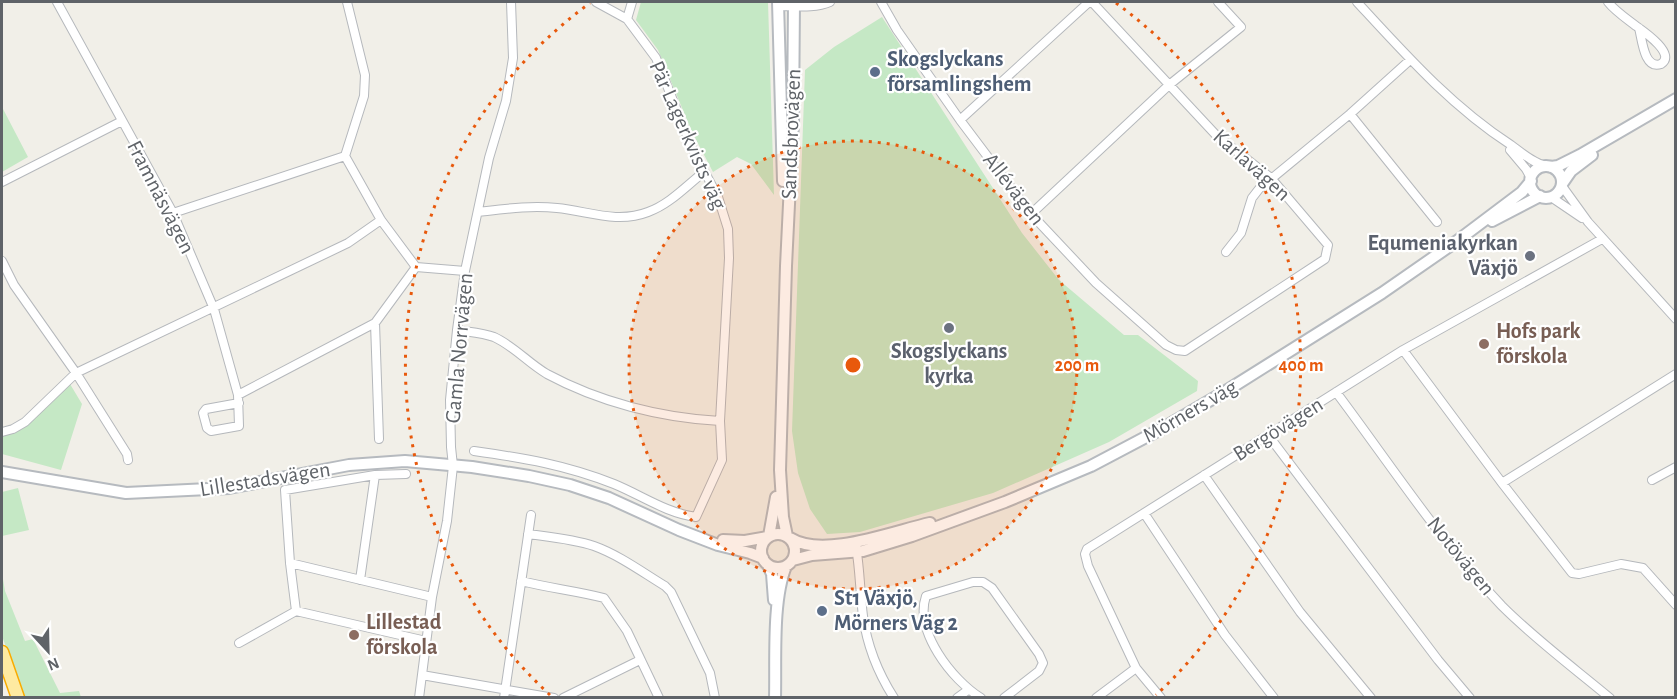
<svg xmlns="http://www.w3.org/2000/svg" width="1677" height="699" font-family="'Alegreya Sans',sans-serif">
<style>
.green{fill:#c5e8c5}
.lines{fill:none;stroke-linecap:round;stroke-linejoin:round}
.minor-casing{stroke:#b5b8bc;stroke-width:10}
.secondary-casing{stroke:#b6babf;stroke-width:14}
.trunk-casing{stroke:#f9ab00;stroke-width:15}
.minor{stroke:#fff;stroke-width:8}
.secondary{stroke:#fff;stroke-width:10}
.trunk{stroke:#feeaa1;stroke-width:12}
.ring{fill:none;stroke:#e8590c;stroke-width:3;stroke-dasharray:3 6}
.service-dot{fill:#5c6f8a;stroke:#fff;stroke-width:2}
.worship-dot{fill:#6b7280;stroke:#fff;stroke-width:2}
.education-dot{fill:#8d6e63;stroke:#fff;stroke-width:2}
.labels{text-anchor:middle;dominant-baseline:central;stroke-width:4.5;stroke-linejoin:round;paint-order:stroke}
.service-label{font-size:22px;font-weight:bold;fill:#4e5e75;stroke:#fff;text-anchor:start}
.street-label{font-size:22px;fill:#5f6368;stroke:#fff}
.worship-label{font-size:22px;font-weight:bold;fill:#5b616d;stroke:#fff;text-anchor:end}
.education-label{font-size:22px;font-weight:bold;fill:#785e54;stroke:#fff;text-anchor:start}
.centre{fill:#e8590c;stroke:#fff;stroke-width:3}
.ring-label{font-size:18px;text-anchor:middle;font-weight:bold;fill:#e8590c;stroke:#fff;stroke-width:4.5;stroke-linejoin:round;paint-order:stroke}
</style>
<rect width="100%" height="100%" fill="#f1efe8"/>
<path class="green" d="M641,2H768L774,195L751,164L737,157L713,172L692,132L658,50L636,20Z
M882,17L1022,233L1059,280L1124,335H1138L1198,381L1197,391L1109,442L993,493L860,532L827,534L810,509L798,473L792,431L805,70L834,47Z
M2,107L28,157L2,172Z
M70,384L82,404L61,470L2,454V436L23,428Z
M18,488L29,530L2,536V492Z
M2,573L5,591L25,641L33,639L60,693L79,691L81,697H24L2,636Z"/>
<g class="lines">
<g class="minor-casing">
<path id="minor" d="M57,2L173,213L214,309L238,395L239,426L211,431L207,428L203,413L206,409L239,403
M347,2L365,75L364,96L345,156L381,220L416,267L465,271
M881,2L897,30L960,120L1031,214L1096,283L1166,345L1176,350L1185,351L1325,259L1328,245L1271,178L1216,135L1092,2
M1357,2C1405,54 1451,106 1511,145C1522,153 1533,163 1546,166
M1608,2C1615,11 1627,19 1636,26C1643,31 1677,54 1661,64C1644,70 1642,39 1639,28
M778,6C795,6 814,9 830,2
M627,19L632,2
M1350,114L1437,222
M960,120L1089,2
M1510,150L1526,169L1531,178
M2,182L122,121
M1562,186L1588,222L1676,319
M1551,197L1582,218
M478,212C504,209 531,205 557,208C588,211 617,224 648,212C670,204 686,186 704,172
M173,213L345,156
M1031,214L1169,85L1241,27L1218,2
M1226,252L1241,233L1252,198L1259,189L1350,114L1410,60
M2,261L14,285L76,373L127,454L128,460
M375,323L379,439
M457,330C469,332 483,333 494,337C514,346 528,363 547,374C599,402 661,418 720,421
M1403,350L1502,483L1572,573L1579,574L1621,564L1643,568L1676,605
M1336,392C1390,464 1440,541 1502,606C1535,639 1574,668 1610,698
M238,395L375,323L416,267
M2,432L13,429L25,422L76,373L348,243L381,220
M1268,435L1438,660L1470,698
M474,451C524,458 566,465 614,484C641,495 666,513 696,517L722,460L720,421L729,258L728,229L718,197L692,148L656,58L627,19L596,2
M1204,475L1300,612L1371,698
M1652,480L1676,467
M1502,483L1676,374
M1144,513L1225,635L1274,698
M528,534C550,537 573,539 594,546C619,555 642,572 665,586L671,592L710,673L715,698
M856,547C860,569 860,593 863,616C867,645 878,673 894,698
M290,563L432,597
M360,580L375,475
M521,581C549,588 577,591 604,598L627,631L659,698
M296,611L290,563L285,490L375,475L406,474
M296,611L426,641
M239,643L296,611
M422,675L554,698
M419,698L432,597L447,521L453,466L451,447L450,400L457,330L465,271L489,158L506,101L513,58L511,2
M504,698L531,515
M563,698L640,660
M957,698L968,690
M981,698C952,680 914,631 926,596L973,582H983L992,588L1039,654L1043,663L1039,671L1004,698
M1096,698L1136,668
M1161,698L1136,668L1088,566L1085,554L1087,549L1403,350L1602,239"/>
</g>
<g class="secondary-casing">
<path id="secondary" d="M778,2L783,181
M1530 182a16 16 0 1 1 32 0a16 16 0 1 1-32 0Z
M1551,167L1558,166L1580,155L1676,99
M1562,184L1571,171L1592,155
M1492,221L1540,196
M2,472L126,493L229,488L349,465L405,461L472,467L529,476L570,485L609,498L679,530L718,545L750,553L763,558
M761 551a17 17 0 1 1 34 0a17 17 0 1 1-34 0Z
M769,536L776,497
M787,536L783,517L780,470L786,266L793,122L794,2
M790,538C823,559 894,531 930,523
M723,540L745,541L767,537
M793,560L812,555L863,551L912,536L1005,502L1091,466L1163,428L1226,391L1382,293L1457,241L1522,192L1531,181
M768,565L772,574L774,600
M775,698C776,660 772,600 786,566"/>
</g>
<g class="trunk-casing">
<path id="trunk" d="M2,652L18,698"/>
</g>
<use href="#minor" class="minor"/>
<use href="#secondary" class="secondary"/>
<use href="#trunk" class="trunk"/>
</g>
<circle cx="853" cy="365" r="224" fill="#e8590c" fill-opacity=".12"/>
<g class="ring">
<circle cx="853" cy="365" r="224"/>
<path d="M550 695A448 448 0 0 1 590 3M1116 3A448 448 0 0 1 1156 695"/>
</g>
<g class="service-dot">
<circle cx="875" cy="72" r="6"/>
<circle cx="822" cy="611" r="6"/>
</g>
<g class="worship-dot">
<circle cx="1530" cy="256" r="6"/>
<circle cx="949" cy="328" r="6"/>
</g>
<g class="education-dot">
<circle cx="1484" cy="344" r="6"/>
<circle cx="354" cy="635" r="6"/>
</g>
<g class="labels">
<g class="service-label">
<text x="887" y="59">Skogslyckans<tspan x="887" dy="25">församlingshem</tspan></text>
<text x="834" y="598">St1 Växjö,<tspan x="834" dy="25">Mörners Väg 2</tspan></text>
</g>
<g class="street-label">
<text transform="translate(791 134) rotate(-88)">Sandsbrovägen</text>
<text transform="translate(688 135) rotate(66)">Pär Lagerkvists väg</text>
<text transform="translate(1252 165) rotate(42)">Karlavägen</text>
<text transform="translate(1014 189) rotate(52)">Allévägen</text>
<text transform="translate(161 197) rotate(63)">Framnäsvägen</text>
<text transform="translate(459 348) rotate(-85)">Gamla Norrvägen</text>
<text transform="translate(1190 411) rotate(-30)">Mörners väg</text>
<text transform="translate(1278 429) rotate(-32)">Bergövägen</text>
<text transform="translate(265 479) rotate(-9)">Lillestadsvägen</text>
<text transform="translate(1461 556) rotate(51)">Notövägen</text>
</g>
<g class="worship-label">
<text x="1518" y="243">Equmeniakyrkan<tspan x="1518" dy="25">Växjö</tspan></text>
<text x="949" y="351" text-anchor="middle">Skogslyckans<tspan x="949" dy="25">kyrka</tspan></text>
</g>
<g class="education-label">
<text x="1496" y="331">Hofs park<tspan x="1496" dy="25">förskola</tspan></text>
<text x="366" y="622">Lillestad<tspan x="366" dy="25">förskola</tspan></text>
</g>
</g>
<circle cx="853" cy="365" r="9" class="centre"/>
<g class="ring-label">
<text x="1077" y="371">200 m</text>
<text x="1301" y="371">400 m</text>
</g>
<rect width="1677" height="699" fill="none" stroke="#5f6368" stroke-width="6"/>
<g transform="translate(48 651) rotate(158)" stroke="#ffffff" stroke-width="4.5" paint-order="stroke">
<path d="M0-4.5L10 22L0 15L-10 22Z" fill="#5f6368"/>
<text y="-9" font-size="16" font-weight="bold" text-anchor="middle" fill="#5f6368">N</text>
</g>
</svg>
